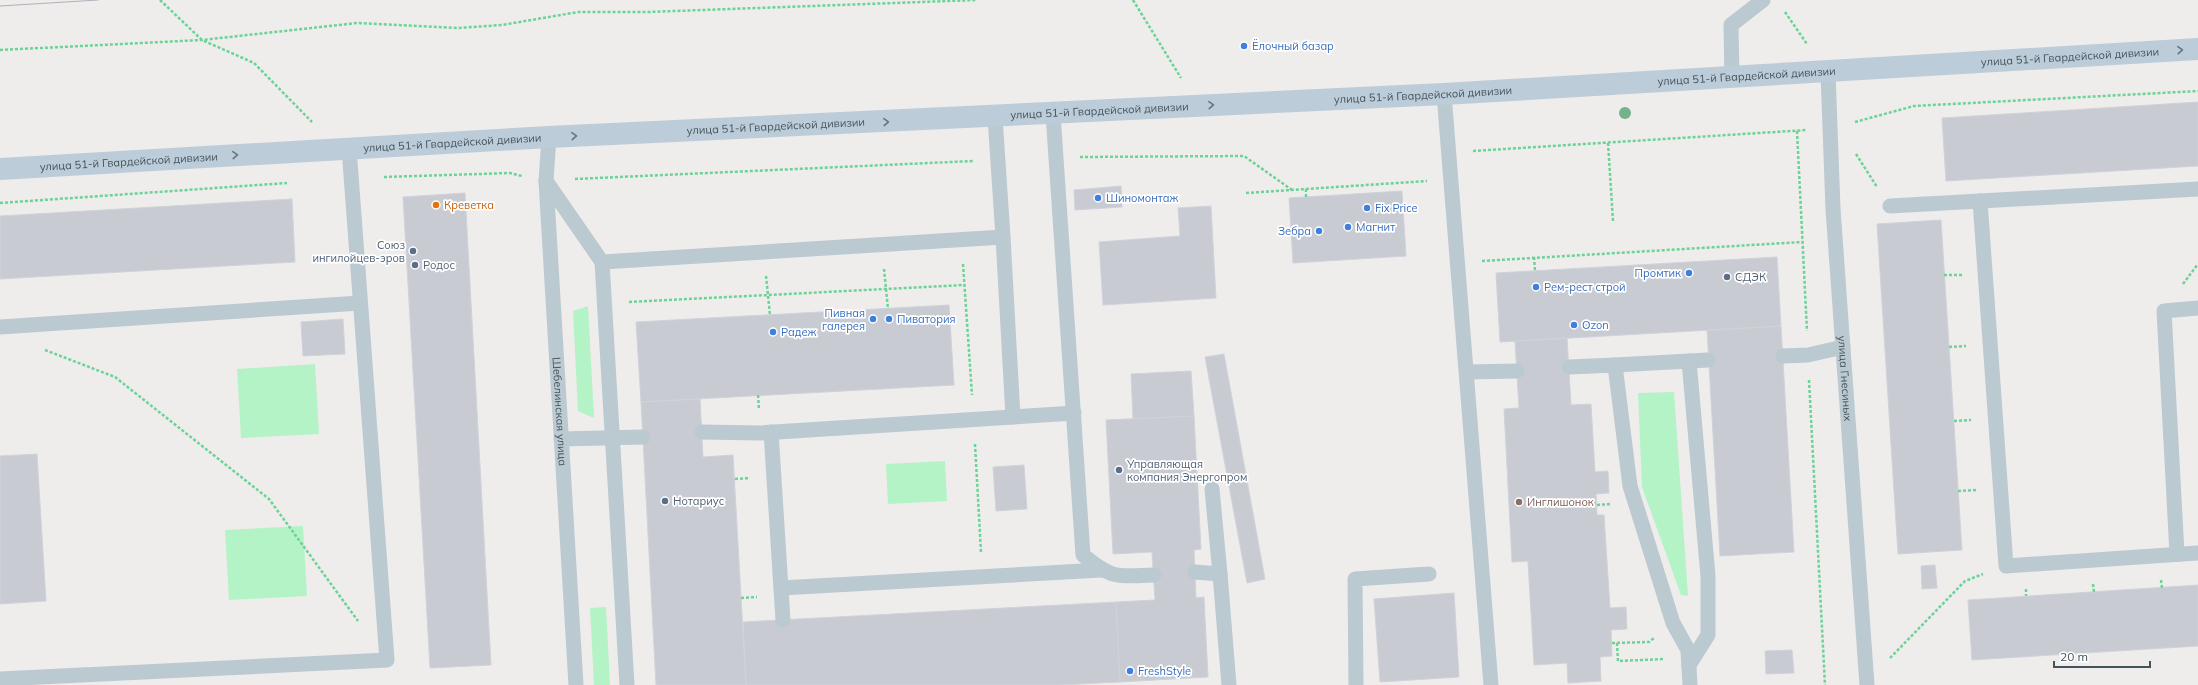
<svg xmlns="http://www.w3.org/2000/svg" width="2198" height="685" font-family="Mulish,sans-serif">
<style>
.green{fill:#b4f3c6}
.building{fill:#c8ccd2;stroke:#cfd3d9}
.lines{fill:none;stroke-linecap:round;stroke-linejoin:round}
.path{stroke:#69d495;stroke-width:2.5;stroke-dasharray:3 2;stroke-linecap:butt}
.lane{stroke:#bbc9d1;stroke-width:15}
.secondary{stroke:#bcccd8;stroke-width:22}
.tram{stroke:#adb2b8;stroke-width:1}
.tree{fill:#73b28b}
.oneway{stroke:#677780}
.shop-dot{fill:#3f7fe0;stroke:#fff;stroke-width:1.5}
.food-dot{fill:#e8710a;stroke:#fff;stroke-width:1.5}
.service-dot{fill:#5c6f8a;stroke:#fff;stroke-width:1.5}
.education-dot{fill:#8d6e63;stroke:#fff;stroke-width:1.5}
.labels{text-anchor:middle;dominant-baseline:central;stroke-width:3.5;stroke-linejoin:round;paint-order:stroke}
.shop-label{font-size:11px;fill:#366cbe;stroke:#fff;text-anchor:start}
.street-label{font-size:11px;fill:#43525b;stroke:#fff}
.food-label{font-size:11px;fill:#c56008;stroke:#fff;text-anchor:start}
.service-label{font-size:11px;fill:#4e5e75;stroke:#fff;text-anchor:start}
.education-label{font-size:11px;fill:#785e54;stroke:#fff;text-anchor:start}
</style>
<rect width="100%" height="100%" fill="#efecec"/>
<path class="green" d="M588,306L594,418L578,411L573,311Z
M315,364L319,434L241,438L237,369Z
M1674,392L1688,596L1681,595L1642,487L1638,393Z
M945,461L947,501L888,504L886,464Z
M303,526L307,596L229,600L225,530Z
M606,607L610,685H594L590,608Z"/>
<path class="building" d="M2198,102V166L1946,181L1942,118Z
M1121,186L1122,207L1075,210L1074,190Z
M1402,191L1406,256L1293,263L1289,198Z
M465,193L491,665L430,668L403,197Z
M292,199L295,262L0,279V216Z
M1211,206L1216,298L1103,305L1099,242L1180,236L1178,208Z
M1941,220L1962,550L1898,554L1877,224Z
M1777,257L1781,326L1500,342L1496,273Z
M949,305L954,385L641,402L636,322Z
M343,319L345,354L303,356L301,322Z
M1781,326L1794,552L1720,556L1707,330Z
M1567,338L1571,405L1591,404L1595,472L1608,471L1609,493L1596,494L1597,515H1604L1610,608L1626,607L1627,629L1611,630L1612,656L1600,657L1601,681L1568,683L1567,663L1534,665L1528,561L1512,562L1504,409L1519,408L1515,341Z
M1224,354L1265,579L1247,583L1205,357Z
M1191,371L1194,416L1133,419L1131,374Z
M700,399L703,457L733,455L746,685H656L641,402Z
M1194,416L1201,549L1194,550L1196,598L1204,597L1208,677L1120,682L1116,602L1155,600L1152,552L1113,554L1106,420Z
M37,454L46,601L0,604V456Z
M1024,465L1027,509L996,511L993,467Z
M1935,565L1937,588L1922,589L1921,566Z
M2198,585V646L1972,660L1968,600Z
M1454,593L1459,677L1380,682L1374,599Z
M1116,602L1120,682L1060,685H746L743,622Z
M1792,650L1794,673L1766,674L1765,651Z"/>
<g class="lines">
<path class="path" d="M160,0L202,40L254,63L312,122
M1133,0L1181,78
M1785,12L1807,44
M0,50L202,40L357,23L458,28L502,25L578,12H648L976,0
M1855,122L1914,106L2198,91
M1797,131L1807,331
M1608,143L1613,221
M1473,151L1807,130
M1856,154L1877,187
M1080,157L1244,156L1292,190
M384,177L510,173L522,176
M575,179L973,161
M1306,189V197
M1246,193L1427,181
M0,203L287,183
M1534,257L1535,271
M1482,261L1802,242
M963,264L972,395
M884,269L888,309
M1944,275H1962
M766,276L770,315
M2183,284L2198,264
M629,302L964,285
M1949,347L1966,346
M45,350L115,377L269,499L358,621
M1809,380L1825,685
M758,395L759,409
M1954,421L1971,420
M975,444L981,552
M735,479L750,478
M1958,491L1976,490
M1597,505L1610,504
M2161,580L2162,588
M2093,584L2094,592
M2026,589V596
M741,598L757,597
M1612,643L1649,642L1654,638
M1617,643L1618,661L1665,659
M1890,658L1965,581L1983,574"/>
<g class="lane">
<path id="s1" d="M1828,72L1833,209L1867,685"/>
<path d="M1732,78L1731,25L1763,0"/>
<path d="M1444,94L1491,685"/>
<path d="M1053,114L1083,555C1113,580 1117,576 1154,575"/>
<path id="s2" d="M549,137L546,181L576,685"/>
<path d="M546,181L602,262L1003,237L995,117"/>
<path d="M2198,189L1980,201L2006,566L2198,553"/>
<path d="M1890,206L1980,201"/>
<path d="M602,262L627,685"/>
<path d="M0,327L360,303"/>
<path d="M1783,356L1808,355L1843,347"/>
<path d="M1689,361L1708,576V635L1689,665"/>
<path d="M1615,365L1708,360"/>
<path d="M1569,367L1615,365L1630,486L1673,623L1688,650L1690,685"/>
<path d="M1467,372L1517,371"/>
<path d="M1013,417L1074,413"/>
<path d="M702,432L760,433L1013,417L1003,237"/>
<path d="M771,432L783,620"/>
<path d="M561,439L643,437"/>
<path d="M1212,489L1220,574"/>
<path d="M2177,554L2164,311L2198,308"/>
<path d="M1195,572L1220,574L1229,685"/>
<path d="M781,588L1101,570"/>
<path d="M0,679L387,660L349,148"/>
<path d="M1356,685L1355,579L1429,574"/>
</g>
<path class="secondary" id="s3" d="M0,169L549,137L1444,94L2198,49"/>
<path class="tram" d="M0,6L98,0"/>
</g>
<circle class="tree" cx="1625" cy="113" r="6"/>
<defs><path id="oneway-chevron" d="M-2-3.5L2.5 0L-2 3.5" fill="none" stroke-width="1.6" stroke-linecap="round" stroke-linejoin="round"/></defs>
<g class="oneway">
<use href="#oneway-chevron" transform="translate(2180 50) rotate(-4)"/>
<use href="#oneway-chevron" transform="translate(1211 105) rotate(-3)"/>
<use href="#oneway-chevron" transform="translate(886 122) rotate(-3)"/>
<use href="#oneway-chevron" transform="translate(574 136) rotate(-3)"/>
<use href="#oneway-chevron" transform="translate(235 155) rotate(-3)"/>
</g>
<g class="shop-dot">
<circle cx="1244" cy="46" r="4"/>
<circle cx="1098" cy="198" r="4"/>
<circle cx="1367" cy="208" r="4"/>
<circle cx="1348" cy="227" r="4"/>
<circle cx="1319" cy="231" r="4"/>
<circle cx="1689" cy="273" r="4"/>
<circle cx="1536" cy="287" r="4"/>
<circle cx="873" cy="319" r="4"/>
<circle cx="889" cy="319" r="4"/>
<circle cx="1574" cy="325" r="4"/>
<circle cx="773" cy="332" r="4"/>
<circle cx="1130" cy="671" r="4"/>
</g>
<circle class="food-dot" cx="436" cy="205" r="4"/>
<g class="service-dot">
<circle cx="413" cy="251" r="4"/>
<circle cx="415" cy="265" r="4"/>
<circle cx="1727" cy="277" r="4"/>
<circle cx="1119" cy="470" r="4"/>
<circle cx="665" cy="501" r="4"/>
</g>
<circle class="education-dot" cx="1519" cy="502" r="4"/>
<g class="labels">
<g class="shop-label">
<text x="1252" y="46">Ёлочный базар</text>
<text x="1106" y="198">Шиномонтаж</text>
<text x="1375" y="208">Fix Price</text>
<text x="1356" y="227">Магнит</text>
<text x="1311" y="231" text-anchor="end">Зебра</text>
<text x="1681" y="273" text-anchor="end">Промтик</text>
<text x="1544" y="287">Рем-рест строй</text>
<text x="865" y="313" text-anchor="end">Пивная<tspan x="865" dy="13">галерея</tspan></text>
<text x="897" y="319">Пиватория</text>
<text x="1582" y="325">Ozon</text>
<text x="781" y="332">Радеж</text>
<text x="1138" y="671">FreshStyle</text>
</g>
<g class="street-label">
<text stroke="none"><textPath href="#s3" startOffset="2073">улица 51-й Гвардейской дивизии</textPath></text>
<text stroke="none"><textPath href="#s3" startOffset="1749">улица 51-й Гвардейской дивизии</textPath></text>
<text stroke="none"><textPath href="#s3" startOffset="1425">улица 51-й Гвардейской дивизии</textPath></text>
<text stroke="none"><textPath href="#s3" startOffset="1101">улица 51-й Гвардейской дивизии</textPath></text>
<text stroke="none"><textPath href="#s3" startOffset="777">улица 51-й Гвардейской дивизии</textPath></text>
<text stroke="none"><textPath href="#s3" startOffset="453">улица 51-й Гвардейской дивизии</textPath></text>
<text stroke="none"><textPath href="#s3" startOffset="129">улица 51-й Гвардейской дивизии</textPath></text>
<text stroke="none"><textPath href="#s1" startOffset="307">улица Гнесиных</textPath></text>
<text stroke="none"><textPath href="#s2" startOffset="275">Шебелинская улица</textPath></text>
</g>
<g class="food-label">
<text x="444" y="205">Креветка</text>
</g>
<g class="service-label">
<text x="405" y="245" text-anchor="end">Союз<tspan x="405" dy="13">ингилойцев-эров</tspan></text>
<text x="423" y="265">Родос</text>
<text x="1735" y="277">СДЭК</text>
<text x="1127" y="464">Управляющая<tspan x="1127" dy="13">компания Энергопром</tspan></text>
<text x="673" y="501">Нотариус</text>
</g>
<g class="education-label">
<text x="1527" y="502">Инглишонок</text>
</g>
</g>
<path d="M2054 661v6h96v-6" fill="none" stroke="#43525b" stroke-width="2"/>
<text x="2060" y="661" font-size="12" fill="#43525b" stroke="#ffffff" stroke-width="3" paint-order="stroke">20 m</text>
</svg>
